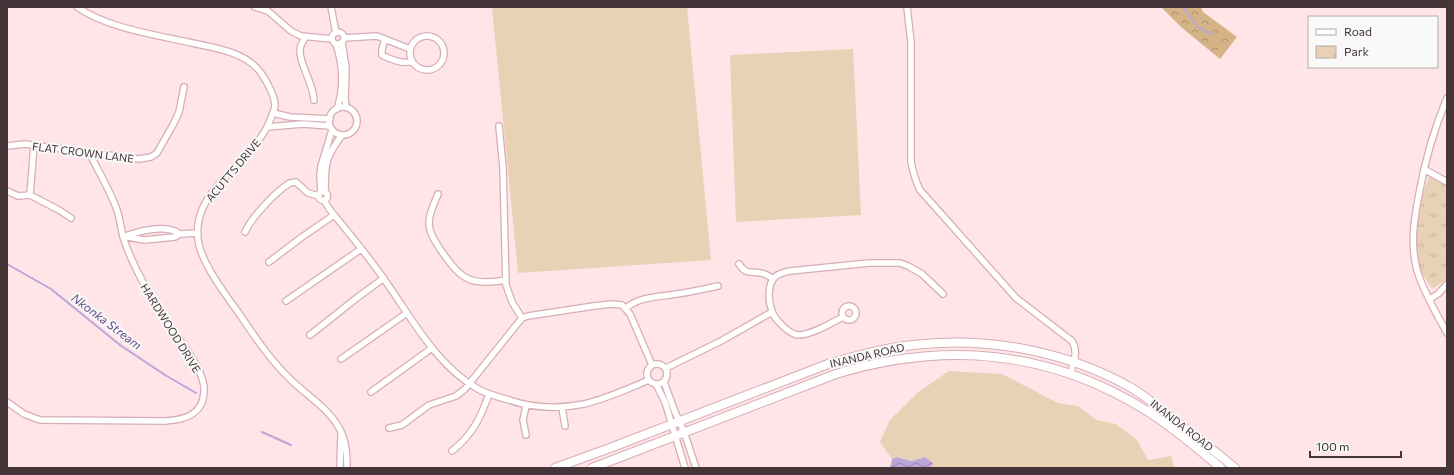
<svg xmlns="http://www.w3.org/2000/svg" width="1454" height="475" font-family="Commissioner,sans-serif">
<style>
.green{fill:#e8d1b4}
.forest{fill:url(#forest-crowns)}
.park{fill:url(#park-tufts)}
.water{fill:url(#water-waves)}
.lines{fill:none;stroke-linecap:round;stroke-linejoin:round}
.stream{stroke:#baa7d8;stroke-width:2}
.minor-casing{stroke:#d7adb3;stroke-width:8}
.secondary-casing{stroke:#d7adb3;stroke-width:10}
.minor{stroke:#fff;stroke-width:5.5}
.secondary{stroke:#fff;stroke-width:8}
.labels{text-anchor:middle;dominant-baseline:central;stroke-width:4;stroke-linejoin:round;paint-order:stroke}
.street-label{font-size:11px;fill:#463538;stroke:#f9f9f9}
.water-label{font-size:12px;font-style:italic;fill:#634887;stroke:#f9f9f9}
</style>
<defs>
<pattern id="forest-crowns" width="20" height="18" patternUnits="userSpaceOnUse"><rect width="20" height="18" fill="#d6b386"/><path d="M2 6a3 3 0 1 1 6 0M12 15a3 3 0 1 1 6 0" fill="none" stroke="#af926f"/></pattern>
<pattern id="park-tufts" width="24" height="20" patternUnits="userSpaceOnUse"><rect width="24" height="20" fill="#e8d1b4"/><path d="M3 7l-1-3M5 7V3M7 7l1-3M15 17l-1-3M17 17v-4M19 17l1-3" fill="none" stroke="#c8b49c"/></pattern>
<pattern id="water-waves" width="16" height="10" patternUnits="userSpaceOnUse"><rect width="16" height="10" fill="#baa7d8"/><path d="M0 5q4-4 8 0t8 0" fill="none" stroke="#9989b0"/></pattern>
</defs>
<rect width="100%" height="100%" fill="#ffe4e8"/>
<path class="green" d="M492,7H687L711,260L518,273Z
M853,49L861,215L736,222L730,55Z
M949,371L1002,374L1058,403L1078,406L1096,420L1116,424L1137,440L1148,460L1171,456L1175,468H931L933,463L925,457L911,461L897,457L892,459L880,442L890,420L917,393Z"/>
<path class="forest" d="M1161,7H1201L1203,12L1237,37L1220,59L1181,27Z"/>
<path class="park" d="M1431,172L1447,187V279L1432,289L1416,264V210Z"/>
<path class="water" d="M897,457L911,461L925,457L933,463L931,468H890L892,459Z"/>
<g class="lines">
<path class="stream" d="M1185,7V10L1199,28L1211,34
M7,264L51,289L120,345L165,375L196,393
M262,432L291,445"/>
<g class="minor-casing">
<path id="minor" d="M77,7C107,28 156,35 192,43C216,48 246,52 261,73C267,82 274,94 275,104C275,111 271,117 269,123C250,166 187,191 199,245C204,266 225,294 238,312C253,334 268,357 287,376C303,393 326,406 338,426C346,439 347,453 347,468
M255,7L268,11L291,31L301,36L332,39
M331,7L336,33
M907,7L911,42V162C913,172 915,180 920,190L1016,298L1072,341C1079,352 1073,364 1070,375
M332 38a6 6 0 1 1 12 0a6 6 0 1 1-12 0Z
M410 53a17 17 0 1 1 34 0a17 17 0 1 1-34 0Z
M305,38C303,41 300,45 300,50C299,64 313,82 314,100
M344,38L377,36L410,49
M385,39L382,49V55C390,59 404,65 412,61
M342,42L346,68L345,98L346,107
M336,44C343,65 344,88 337,109
M1447,98C1434,129 1425,160 1419,194C1414,220 1410,244 1417,270C1422,289 1437,315 1447,333
M329 121a14 14 0 1 1 28 0a14 14 0 1 1-28 0Z
M273,113L290,117L330,119
M499,126L503,168L506,285L512,302L522,318
M267,127L303,124L330,126
M7,146L25,144L139,159L151,157L157,153L174,123L179,112L184,87
M1424,169L1447,182
M7,191L18,196L30,195L59,210L71,218
M318.5 196a4.5 4.5 0 1 1 9 0a4.5 4.5 0 1 1-9 0Z
M321,192L320,175L321,166L332,130
M325,192C325,164 325,158 342,135
M438,194C434,204 429,213 429,223C429,233 435,241 440,249C460,278 469,287 506,280
M30,195L34,145
M324,200L330,210C349,233 369,257 386,282C413,320 436,365 478,389C487,394 498,397 509,400C533,408 559,409 584,404C606,399 627,389 649,380
M245,232C252,217 276,191 290,183L296,182L308,193L319,196
M123,236L144,240L175,237L180,234L198,233
M125,236C140,231 167,224 180,234
M269,262L302,237L334,215
M739,264C746,275 750,271 760,273C765,273 769,276 773,279
M1430,299L1438,294L1447,284
M286,301L361,249
M842 313a7 7 0 1 1 14 0a7 7 0 1 1-14 0Z
M626,308C641,296 659,297 677,294C691,292 704,289 718,286
M843,317C831,323 812,335 798,335C789,334 774,319 772,311C768,301 767,283 776,276C780,273 785,272 790,271L869,263H900L908,266L922,274L943,294
M310,335L358,297L384,278
M341,359L407,313
M647 374a10 10 0 1 1 20 0a10 10 0 1 1-20 0Z
M666,368L721,341L772,312
M664,382L675,412L684,432L696,468
M656,384L665,402L685,468
M371,392L432,348
M7,402L24,414L40,420L165,421C184,420 203,415 204,392C206,370 178,339 166,321C149,294 133,267 123,237C121,228 120,219 117,210C110,190 98,171 89,152
M526,406L523,420L526,435
M562,407L565,426
M389,428L402,425L429,405L456,396L465,389L522,318L528,316L594,306L612,304L622,305L630,314L652,365
M452,451C473,434 480,419 489,394
M340,468L341,434"/>
</g>
<g class="secondary-casing">
<path id="secondary" d="M555,468L610,448L828,364C856,356 884,348 913,345C986,336 1066,351 1130,387C1147,397 1161,409 1176,421C1196,436 1216,452 1235,468
M592,468L836,374C944,341 1050,350 1147,411C1173,427 1197,448 1221,468"/>
</g>
<use href="#minor" class="minor"/>
<use href="#secondary" class="secondary"/>
</g>
<g class="labels">
<g class="street-label">
<text transform="translate(83 152) rotate(7)">FLAT CROWN LANE</text>
<text transform="translate(233 170) rotate(-50)">ACUTTS DRIVE</text>
<text transform="translate(171 328) rotate(58)">HARDWOOD DRIVE</text>
<text transform="translate(867 355) rotate(-13)">INANDA ROAD</text>
<text transform="translate(1182 425) rotate(38)">INANDA ROAD</text>
</g>
<g class="water-label">
<text transform="translate(107 321) rotate(37)">Nkonka Stream</text>
</g>
</g>
<rect width="1454" height="475" fill="none" stroke="#463538" stroke-width="16"/>
<rect x="1308" y="16" width="130" height="52" fill="#f9f9f9" stroke="#b1abac"/>
<rect x="1316" y="29" width="20" height="6" fill="#ffffff" stroke="#b1abac"/>
<text x="1344" y="36" font-size="12" fill="#463538">Road</text>
<rect x="1316" y="46" width="20" height="12" fill="url(#park-tufts)" stroke="#b1abac"/>
<text x="1344" y="56" font-size="12" fill="#463538">Park</text>
<path d="M1310 451v6h91v-6" fill="none" stroke="#463538" stroke-width="2"/>
<text x="1316" y="451" font-size="12" fill="#463538" stroke="#f9f9f9" stroke-width="3" paint-order="stroke">100 m</text>
</svg>
